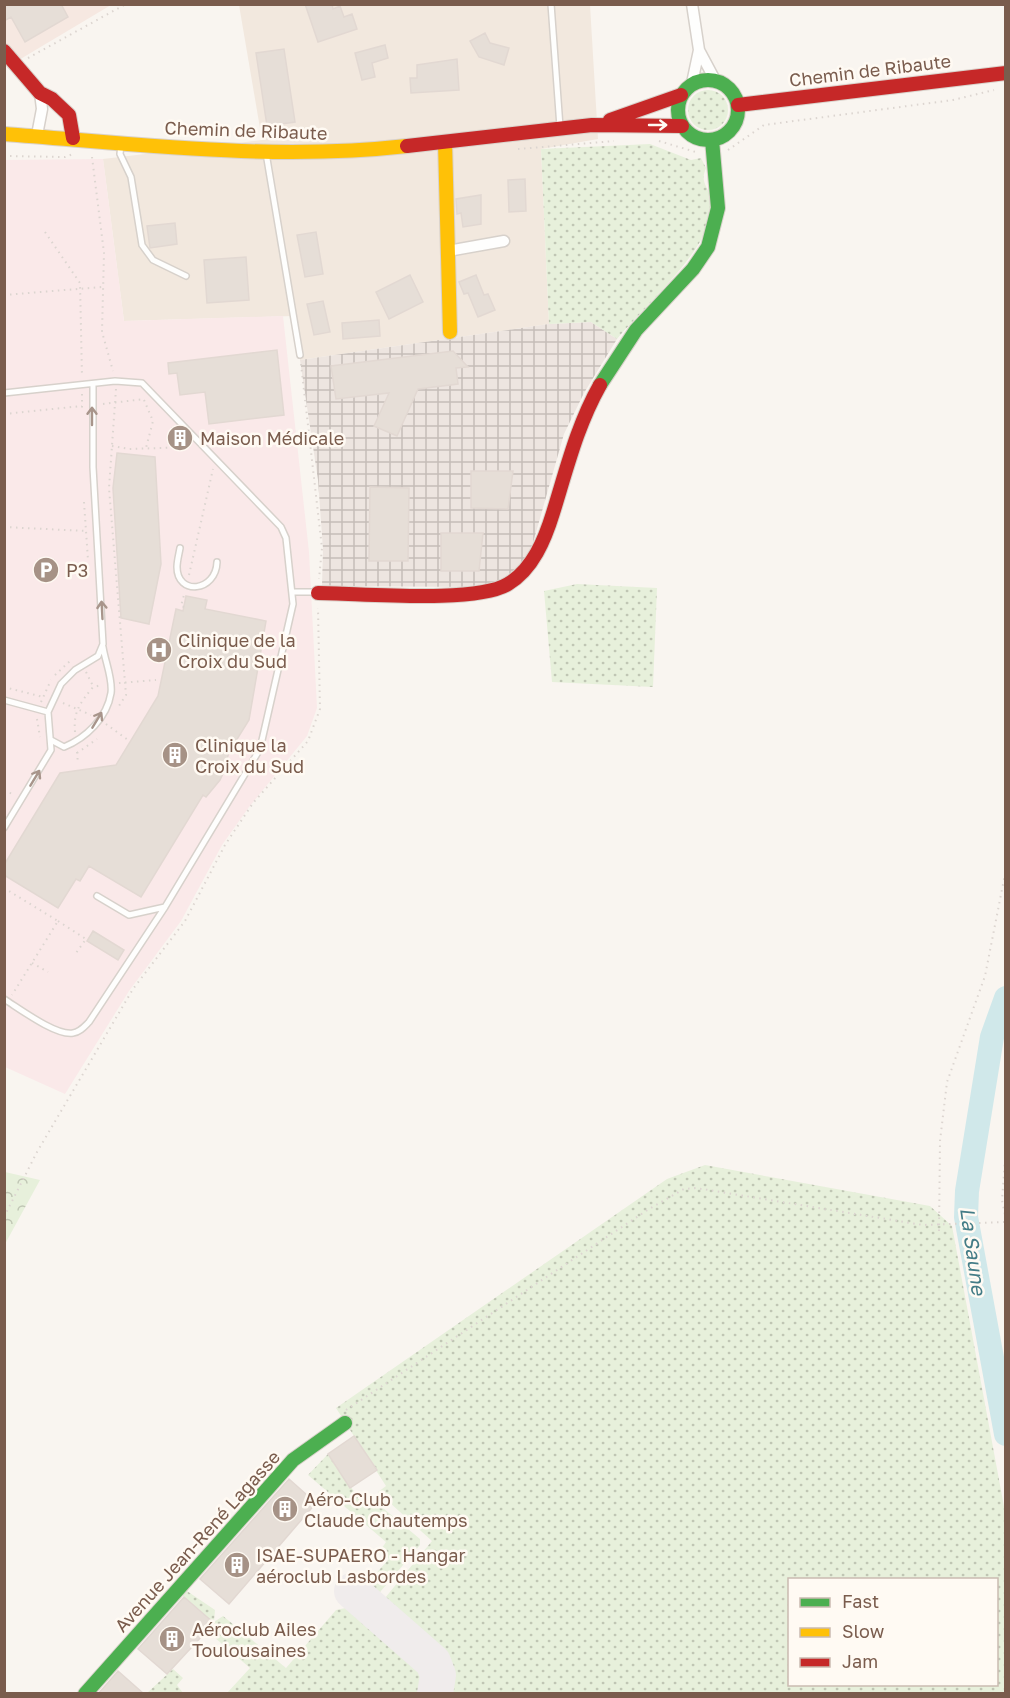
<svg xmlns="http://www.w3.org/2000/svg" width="1010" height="1698" font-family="'Golos Text',sans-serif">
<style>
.residential{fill:#f2e8de}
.commercial{fill:#f6e8e1}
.industrial{fill:url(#industrial-grid)}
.medical{fill:#fae9e9}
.grass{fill:url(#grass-dots);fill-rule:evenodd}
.forest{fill:url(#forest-crowns)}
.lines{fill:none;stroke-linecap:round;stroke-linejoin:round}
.river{stroke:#d0e8ea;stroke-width:24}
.taxiway{stroke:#f0ecec;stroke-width:36}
.building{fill:#e6ded7;stroke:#e2d8d2;stroke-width:1.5}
.lane-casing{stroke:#d7d1cb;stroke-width:8}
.street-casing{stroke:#d7d1cb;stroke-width:13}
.fast-casing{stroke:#d9d2cb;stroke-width:16}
.slow-casing{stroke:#d9d2cb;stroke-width:16}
.jam-casing{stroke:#d9d2cb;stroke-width:16}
.path{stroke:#dcd5d0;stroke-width:2;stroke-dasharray:1.5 4.5;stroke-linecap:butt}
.lane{stroke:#fefefd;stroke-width:5}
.street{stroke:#fefefd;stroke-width:10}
.fast{stroke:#4caf50;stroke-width:14}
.slow{stroke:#ffc107;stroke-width:14}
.jam{stroke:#c62828;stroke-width:14}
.oneway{stroke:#fffaf3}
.oneway2{stroke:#a8958b}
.labels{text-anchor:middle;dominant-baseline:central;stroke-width:5;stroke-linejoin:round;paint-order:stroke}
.street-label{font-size:18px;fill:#7a5c4d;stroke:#fffaf3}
.poi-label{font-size:18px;fill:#7a5c4d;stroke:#fffaf3;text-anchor:start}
.water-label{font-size:20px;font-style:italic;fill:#437c86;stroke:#fffaf3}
</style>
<defs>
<pattern id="industrial-grid" width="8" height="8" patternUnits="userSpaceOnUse" patternTransform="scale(1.5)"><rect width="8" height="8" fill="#ede5e0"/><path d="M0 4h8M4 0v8" fill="none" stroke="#c5bdb8"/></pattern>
<pattern id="grass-dots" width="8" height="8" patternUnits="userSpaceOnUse" patternTransform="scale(1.5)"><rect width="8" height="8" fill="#e7f0db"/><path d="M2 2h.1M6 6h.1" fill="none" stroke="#c0c6b4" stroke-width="1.8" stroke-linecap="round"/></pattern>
<pattern id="forest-crowns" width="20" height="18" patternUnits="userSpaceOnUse" patternTransform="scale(1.5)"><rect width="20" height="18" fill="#e7f0db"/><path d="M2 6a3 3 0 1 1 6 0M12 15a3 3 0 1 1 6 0" fill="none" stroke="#c0c6b4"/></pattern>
</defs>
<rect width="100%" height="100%" fill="#f9f5f0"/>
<path class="residential" d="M239,5H590L598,139L541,149L549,324L300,360L292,316L124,321L103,159L262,140Z"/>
<path class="commercial" d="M5,5H111L7,67L5,63Z"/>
<path class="industrial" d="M591,322L617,339L584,393L564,434L529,557L516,571L499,581L479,587L322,586L323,549L318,480L300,360L549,324Z"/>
<path class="medical" d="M103,159L124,321L283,316L309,552L317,708L307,736L249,807L222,845L181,921L129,991L65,1094L5,1067V160Z"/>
<path class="grass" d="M688 110a20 20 0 1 1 40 0a20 20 0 1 1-40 0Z
M650,144L691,160L701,158L706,168C701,180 705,183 709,193C712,202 709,217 707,226C697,260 641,310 617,339L591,322L549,324L541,149Z
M577,584L657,588L653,687L552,682L544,591Z
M705,1165L930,1206L952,1226L1005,1512V1693H444C452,1651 409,1629 380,1604L432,1541L378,1492L386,1486L336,1408L667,1179ZM790,1580H996V1684H790Z
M328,1454L362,1503L371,1498L420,1539V1545L375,1598L362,1589L389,1559L380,1551L386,1542L308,1475Z
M184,1589L215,1610L214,1622L223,1616L286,1668L336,1610L355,1606L421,1665C428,1673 430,1683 426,1694L227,1693L250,1668L207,1631L213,1623L182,1595Z
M173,1669L183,1678L177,1685L183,1693H147Z"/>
<path class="forest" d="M5,1172L40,1180L5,1244L4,1172Z"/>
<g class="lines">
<path class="river" d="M1006,998L992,1037L967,1191L966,1217L1006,1434"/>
<path class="taxiway" d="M352,1591L433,1662L438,1675L435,1694"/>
</g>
<path class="building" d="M4,4H61L68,17L25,42L11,17L4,21Z
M305,4H332L333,9L340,6L344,17L352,14L357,29L318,42Z
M485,33L490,43L509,48L504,65L479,57L470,41Z
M385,45L388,58L372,63L375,77L362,80L355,53Z
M284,49L295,122L267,126L256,53Z
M457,59L459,90L411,93L410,78H417V65Z
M525,179L526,211L509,212L508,180Z
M481,195V224L463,227L461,213L457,214L456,199Z
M175,223L177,244L150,248L147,226Z
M316,232L323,274L305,277L297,235Z
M246,257L249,300L207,303L204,260Z
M410,275L423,302L389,319L376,292Z
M476,275L484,295L488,294L495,310L478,317L468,293L464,294L459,282Z
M323,301L330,332L314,335L307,304Z
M379,320L380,336L343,339L342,323Z
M277,350L284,415L209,424L205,392L180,395L177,373L169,374L168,363Z
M453,351L468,367L456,368L458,384L418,389L397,436L374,426L389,393L336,399L331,366Z
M117,453L155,457L161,564L149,624L121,618L113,488Z
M471,471H513L508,509L471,508Z
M370,487L409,488L408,561H369Z
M441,533H483L479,571H441Z
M186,596L207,600L205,609L266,621L249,720L229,752L227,759L229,760L220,780L206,797L203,795L141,897L89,866L80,881L76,879L58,908L4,875V865L60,773L116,765L158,696L176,609L183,611Z
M93,931L124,950L118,960L87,941Z
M354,1436L377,1470L350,1488L328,1454Z
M289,1479L316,1503L229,1604L200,1579Z
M184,1597L214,1623L167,1674L138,1649Z
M118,1671L144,1694H98Z"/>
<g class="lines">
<g class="lane-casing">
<path id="lane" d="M551,4L560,127
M121,144L120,154L131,177L142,245L153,260L186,276
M266,153L300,355
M4,393L115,381L142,383L281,527L286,538L293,604L260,749L165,907L129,915L97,896
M180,548C179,554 177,561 177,567C177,596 216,592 217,562
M292,592H317
M4,700L48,712
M51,740L64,747C86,738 107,718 111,693C113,679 105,661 103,647
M4,828L51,750L48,712L61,684L75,670L98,656L103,644L93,467V384
M4,999C20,1009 56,1036 73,1033C80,1032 84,1027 89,1022L165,907"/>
</g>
<g class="street-casing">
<path id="street" d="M692,4L699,50L692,83
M699,50L715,80
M37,135L42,109L40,93
M448,251L504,241"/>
</g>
<g class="fast-casing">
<path id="fast" d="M678 110a30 30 0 1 1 60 0a30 30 0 1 1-60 0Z
M600,385L636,330L693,269L708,247L718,208L712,140
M85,1694L293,1460L345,1423"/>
</g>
<g class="slow-casing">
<path id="slow" d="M4,134C138,144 273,161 407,146
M445,142L450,332"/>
</g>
<g class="jam-casing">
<path id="jam" d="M4,51L40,93L52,99L69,115L73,138
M738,105L1006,73
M610,120L681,95
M407,146L592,125L682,126
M318,593C360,593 475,604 508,584C533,569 545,539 553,513C567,468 577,426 600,385"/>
</g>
<path class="path" d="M28,58L126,4
M659,141L699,153
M518,149L614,141
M728,150L764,125L953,100L994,90
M4,156L65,157L73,154
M92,157L104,253L102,332L113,371
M45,232L80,283L82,377
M4,295L102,287
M301,364L322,548L319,579
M116,389L109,488L126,695L117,709
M82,394V410
M144,400L153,421L146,448
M103,404L144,399
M4,414L82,406
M112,446L129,449L190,447
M84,502L88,560
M4,527L86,531
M189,575L213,469
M184,607L181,606L184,595
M86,672L93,686
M55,675L70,661
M119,683L156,680
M4,687L43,697
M41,702L51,680
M63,703L91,715
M37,719L40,737
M106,724L128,740
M75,732C73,711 81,702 93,687L102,685
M77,752L78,764
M77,753L97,739
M4,791L13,794
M4,888L58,921L12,995
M58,921L86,939L76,953
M32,963L48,972
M1006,1147L1002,1200L1006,1220
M4,1217L37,1152L133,989L185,921L225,845L253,803L308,741L320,709L318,608
M939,1231L940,1141L947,1082L985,976L1006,869
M346,1410L649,1209L684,1189L696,1188L923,1225L1006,1222"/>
<use href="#lane" class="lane"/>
<use href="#street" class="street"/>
<use href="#fast" class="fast"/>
<use href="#slow" class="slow"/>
<use href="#jam" class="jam"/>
</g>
<defs><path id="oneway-shaft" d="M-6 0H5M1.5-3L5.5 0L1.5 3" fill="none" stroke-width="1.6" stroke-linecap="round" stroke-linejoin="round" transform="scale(1.5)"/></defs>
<use class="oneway" href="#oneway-shaft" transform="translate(658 125)"/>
<g class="oneway2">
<use href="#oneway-shaft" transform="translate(92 416) rotate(-90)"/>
<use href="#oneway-shaft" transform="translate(102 610) rotate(-93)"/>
<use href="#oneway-shaft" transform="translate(97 720) rotate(-59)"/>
<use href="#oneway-shaft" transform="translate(35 778) rotate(-59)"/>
</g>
<defs>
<g id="building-disc" transform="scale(1.35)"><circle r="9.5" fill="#a69286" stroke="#fffaf3"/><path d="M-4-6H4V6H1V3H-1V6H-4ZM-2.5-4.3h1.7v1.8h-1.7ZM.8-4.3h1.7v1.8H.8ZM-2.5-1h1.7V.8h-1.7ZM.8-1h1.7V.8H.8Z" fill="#fff"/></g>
<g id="parking-disc" transform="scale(1.35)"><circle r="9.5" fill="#a69286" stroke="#fffaf3"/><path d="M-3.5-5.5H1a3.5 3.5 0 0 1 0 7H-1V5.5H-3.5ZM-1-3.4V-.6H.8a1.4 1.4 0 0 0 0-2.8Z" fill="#fff"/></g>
<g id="hospital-disc" transform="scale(1.35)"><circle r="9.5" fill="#a69286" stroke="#fffaf3"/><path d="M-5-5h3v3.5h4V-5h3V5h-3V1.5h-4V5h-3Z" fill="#fff"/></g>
</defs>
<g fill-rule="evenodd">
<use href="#building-disc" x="180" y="438"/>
<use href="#parking-disc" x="46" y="570"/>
<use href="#hospital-disc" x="159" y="650"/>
<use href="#building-disc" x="175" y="755"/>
<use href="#building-disc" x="285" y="1509"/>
<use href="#building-disc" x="237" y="1565"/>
<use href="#building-disc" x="172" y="1639"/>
</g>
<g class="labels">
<g class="street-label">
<text transform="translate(870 70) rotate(-7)">Chemin de Ribaute</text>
<text transform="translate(246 130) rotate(2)">Chemin de Ribaute</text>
<text transform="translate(197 1541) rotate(-48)">Avenue Jean-René Lagasse</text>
</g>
<g class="poi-label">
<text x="200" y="438">Maison Médicale</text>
<text x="66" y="570">P3</text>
<text x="178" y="640">Clinique de la<tspan x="178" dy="21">Croix du Sud</tspan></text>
<text x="195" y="745">Clinique la<tspan x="195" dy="21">Croix du Sud</tspan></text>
<text x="304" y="1499">Aéro-Club<tspan x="304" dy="21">Claude Chautemps</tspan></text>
<text x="256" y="1555">ISAE-SUPAERO - Hangar<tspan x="256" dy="21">aéroclub Lasbordes</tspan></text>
<text x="192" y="1629">Aéroclub Ailes<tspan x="192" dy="21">Toulousaines</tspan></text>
</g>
<g class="water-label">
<text transform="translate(974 1251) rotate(82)">La Saune</text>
</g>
</g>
<rect width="1010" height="1698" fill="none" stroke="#7a5c4d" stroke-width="12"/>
<rect x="788" y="1578" width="210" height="108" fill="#fffaf3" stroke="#cabbb1" stroke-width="1.5"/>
<rect x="800" y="1598" width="30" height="9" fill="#4caf50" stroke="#cabbb1" stroke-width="1.5"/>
<text x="842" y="1608" font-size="18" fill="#7a5c4d">Fast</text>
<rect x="800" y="1628" width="30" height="9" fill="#ffc107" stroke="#cabbb1" stroke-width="1.5"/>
<text x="842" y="1638" font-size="18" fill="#7a5c4d">Slow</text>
<rect x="800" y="1658" width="30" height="9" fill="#c62828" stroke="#cabbb1" stroke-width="1.5"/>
<text x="842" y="1668" font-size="18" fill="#7a5c4d">Jam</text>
</svg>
